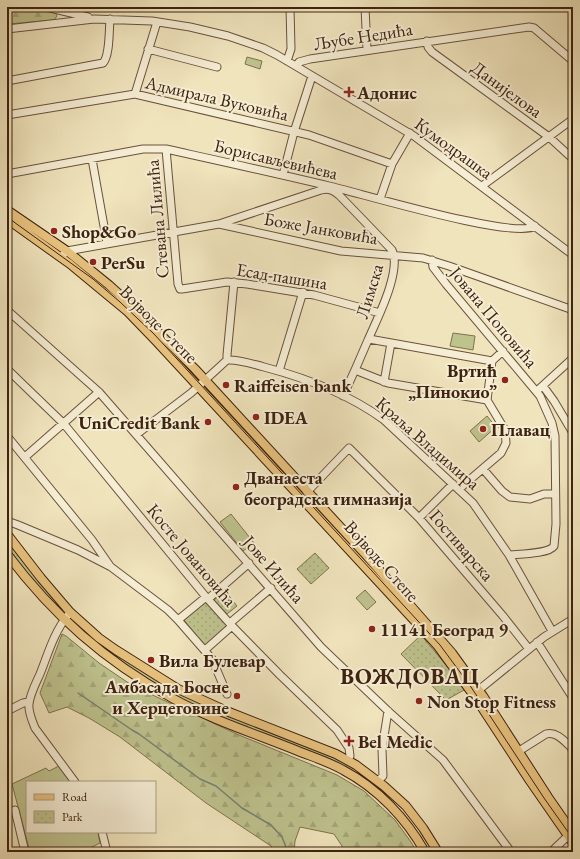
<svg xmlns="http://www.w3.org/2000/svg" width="580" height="859" font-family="'EB Garamond',serif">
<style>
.grass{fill:url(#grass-tufts);stroke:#7e724e}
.forest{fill:url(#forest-firs);stroke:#7e724e}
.park{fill:url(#park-dots);stroke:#7e724e}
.garden{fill:#bec28d;stroke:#7e724e}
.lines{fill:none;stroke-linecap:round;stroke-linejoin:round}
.stream{stroke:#758074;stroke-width:1.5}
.minor-casing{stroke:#6a523b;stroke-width:9}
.major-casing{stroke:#3d2210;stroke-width:10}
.minor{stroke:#f5edd4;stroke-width:7}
.major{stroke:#e8c27e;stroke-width:8}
.tram{stroke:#3d2210;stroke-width:1}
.poi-dot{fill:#8f2418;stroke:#f5edd4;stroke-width:1.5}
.labels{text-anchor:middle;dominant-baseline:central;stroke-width:4;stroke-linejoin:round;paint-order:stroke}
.street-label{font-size:18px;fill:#3d2210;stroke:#f5edd4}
.poi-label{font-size:18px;font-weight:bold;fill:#3d2210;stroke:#f5edd4;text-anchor:start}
.district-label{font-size:22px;font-weight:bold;letter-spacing:1px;fill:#3d2210;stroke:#f5edd4}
</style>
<defs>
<pattern id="grass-tufts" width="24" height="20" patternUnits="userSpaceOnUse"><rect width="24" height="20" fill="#bec28d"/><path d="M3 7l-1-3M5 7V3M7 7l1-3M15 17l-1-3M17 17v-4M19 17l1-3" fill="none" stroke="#a4a679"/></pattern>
<pattern id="forest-firs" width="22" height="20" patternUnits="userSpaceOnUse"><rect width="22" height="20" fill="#bec28d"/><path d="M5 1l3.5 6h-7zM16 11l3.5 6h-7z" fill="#a4a679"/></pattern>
<pattern id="park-dots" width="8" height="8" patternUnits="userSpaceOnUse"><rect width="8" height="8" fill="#bec28d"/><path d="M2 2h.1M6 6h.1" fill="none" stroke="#a4a679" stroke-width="1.8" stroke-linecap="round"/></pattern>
</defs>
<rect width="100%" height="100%" fill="#f0e4bd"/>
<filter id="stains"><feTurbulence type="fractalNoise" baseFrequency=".005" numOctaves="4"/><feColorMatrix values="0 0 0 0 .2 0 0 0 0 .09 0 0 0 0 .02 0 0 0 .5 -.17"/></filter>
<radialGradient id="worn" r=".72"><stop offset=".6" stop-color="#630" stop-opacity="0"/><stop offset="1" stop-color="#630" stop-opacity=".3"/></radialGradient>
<path class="grass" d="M7,538L61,607L59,609L35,585L7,550Z
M71,619L131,663L350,764L359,771L355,773L188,703L121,664L69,620Z"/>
<path class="forest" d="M8,7H31L55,12L57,16L54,20L9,24Z
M62,634L66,636L99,663L133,686L239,735L337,775L364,791L395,820L411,842L417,852H346L334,834L300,827L295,841L294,852H276L271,846L206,803L120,737L89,718L67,707L49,713L40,693Z"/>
<path class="park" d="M315,553L329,568L311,584L297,569Z
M225,591L237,606L227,614L214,600Z
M206,602L227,626L205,646L184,620Z
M421,635L466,689L446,700L401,654Z"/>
<path class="garden" d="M247,57L262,61L260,69L245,64Z
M453,333L475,336L473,350L450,346Z
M487,416L496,427L479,442L470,431Z
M231,514L254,543L243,551L220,522Z
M365,590L376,602L367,610L356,598Z
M59,766L71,782H27V832H98L100,843L82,852H30L12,784L46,768L49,771Z"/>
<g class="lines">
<path class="stream" d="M78,693L132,730L139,734L200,779L216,786L242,808L271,825L282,837L288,852"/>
<g class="minor-casing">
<path id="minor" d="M46,7L88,17
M365,7L367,50
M7,29L94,19L152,21L190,27L228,36L263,48L277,55L414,136L573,255
M427,41L428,47L432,52L549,137L573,159
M148,49L217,67
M287,61L291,49L290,7
M296,66L299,62L310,59L529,27L534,28L573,61
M7,81L103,63C110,56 109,29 110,19
M135,94L157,22
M7,115L135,94L309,135L392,164
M166,149L178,284L180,289H182L227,282L247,284L314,295L380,313
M92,159L107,243
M7,174L143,149H166C220,161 275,173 329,186C360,193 515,240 535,226
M283,175L294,132L312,76
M482,186L573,119
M380,199L392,164L410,133
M219,224L321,190C329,188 333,190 339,195L392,250C402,271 377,319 368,340C360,359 352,377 343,396
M61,257L67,251L219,224L341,251L423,258L449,266L573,310
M432,260L433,267L446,284L540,396L552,423L555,436L556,524L554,546C549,554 519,554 509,555
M7,310L99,392L321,647L388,711L443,760L511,852
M369,339L492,361
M227,360V355L234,282
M492,361L503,351
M7,369L64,424L206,597L232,626L280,675L337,730L349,748L350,756L348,760
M355,370L388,383L487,400
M279,371L303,292
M384,382L391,343
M543,386L554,401L573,433
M539,389L573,358
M137,434L191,393L227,360C239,359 252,364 264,367C306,378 349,394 384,420L473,503L509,555L552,631
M7,436L92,540L110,566
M25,457L99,392
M483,469L502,491L510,497L530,499L544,494H555
M459,489L501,453L506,443L505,430L487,400L492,361
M307,492L349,448L419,518L503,616L529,649
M419,518L453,484
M7,521L18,525L78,550L111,567L168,610L178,620L212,659L227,694
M208,599L249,563
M68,615C54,632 48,654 40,674C36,683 30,694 29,704C28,712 32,720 35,728L75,782
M178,620L206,597
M230,623L271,588
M537,642L573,698
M205,650L232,626
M475,693L544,637L573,619
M7,711L23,703L29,702
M572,748L573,758
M519,751L546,734C557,731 565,742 573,749
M378,781L383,776L382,749L388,711
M15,810L25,852
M102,832L107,852
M551,852L572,832"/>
</g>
<g class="major-casing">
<path id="major" d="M7,210L67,251L109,285L130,304L195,369L367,556L452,653L483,696L548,797L573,833
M7,219L70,264L128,312L156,341L437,645L477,700L530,781L573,843
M7,534L41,578L70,612L99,638L116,650L178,689L229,712L336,754L356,765L384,786L406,806L423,828L438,852
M7,554C54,616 104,660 172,698C212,720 256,734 298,751C313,757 329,762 343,770C377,788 406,818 425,852"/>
</g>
<use href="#minor" class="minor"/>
<use href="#major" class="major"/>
<path class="tram" d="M7,217L93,279L120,302L154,334L406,608L440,645L471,687L544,798L573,839"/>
</g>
<g class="poi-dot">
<path d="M347 86h4v4h4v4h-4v4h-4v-4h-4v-4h4z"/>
<circle cx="54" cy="231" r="4"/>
<circle cx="93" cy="262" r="4"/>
<circle cx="505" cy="380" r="4"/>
<circle cx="226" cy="385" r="4"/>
<circle cx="256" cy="417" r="4"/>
<circle cx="208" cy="422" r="4"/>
<circle cx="483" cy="429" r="4"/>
<circle cx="236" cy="487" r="4"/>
<circle cx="372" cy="629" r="4"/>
<circle cx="151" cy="660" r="4"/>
<circle cx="237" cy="696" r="4"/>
<circle cx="419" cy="701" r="4"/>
<path d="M347 735h4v4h4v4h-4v4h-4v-4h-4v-4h4z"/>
</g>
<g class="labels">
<g class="street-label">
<text transform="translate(363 36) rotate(-9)">Љубе Недића</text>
<text transform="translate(507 89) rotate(36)">Данијелова</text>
<text transform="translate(217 98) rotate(13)">Адмирала Вуковића</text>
<text transform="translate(454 148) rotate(36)">Кумодрашка</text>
<text transform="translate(276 159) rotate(13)">Борисављевићева</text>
<text transform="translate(157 219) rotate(-95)">Стевана Лилића</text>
<text transform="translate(321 228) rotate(10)">Боже Јанковића</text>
<text transform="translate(282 276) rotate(9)">Есад-пашина</text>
<text transform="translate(369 291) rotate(-73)">Лимска</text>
<text transform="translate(494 317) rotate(50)">Јована Поповића</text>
<text transform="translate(159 324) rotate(45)">Војводе Степе</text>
<text transform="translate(428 443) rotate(41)">Краља Владимира</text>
<text transform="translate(462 545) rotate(49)">Гостиварска</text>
<text transform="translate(192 555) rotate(50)">Косте Јовановића</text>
<text transform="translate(382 561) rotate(48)">Војводе Степе</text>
<text transform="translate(274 569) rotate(49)">Јове Илића</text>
</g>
<g class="poi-label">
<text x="357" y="92">Адонис</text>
<text x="62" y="231">Shop&amp;Go</text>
<text x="101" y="262">PerSu</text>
<text x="497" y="370" text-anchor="end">Вртић<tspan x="497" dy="21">„Пинокио”</tspan></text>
<text x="234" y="385">Raiffeisen bank</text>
<text x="264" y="417">IDEA</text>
<text x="200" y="422" text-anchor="end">UniCredit Bank</text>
<text x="491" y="429">Плавац</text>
<text x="244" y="477">Дванаеста<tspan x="244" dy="21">београдска гимназија</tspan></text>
<text x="380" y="629">11141 Београд 9</text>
<text x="159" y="660">Вила Булевар</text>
<text x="229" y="686" text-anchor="end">Амбасада Босне<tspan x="229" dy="21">и Херцеговине</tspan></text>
<text x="427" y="701">Non Stop Fitness</text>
<text x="358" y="741">Bel Medic</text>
</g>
<g class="district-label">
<text x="410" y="676">ВОЖДОВАЦ</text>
</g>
</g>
<rect width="580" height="859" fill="none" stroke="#f0e4bd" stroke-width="24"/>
<rect x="8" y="8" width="564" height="843" fill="none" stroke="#3d2210" stroke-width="2"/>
<rect x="12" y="12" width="556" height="835" fill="none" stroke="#3d2210"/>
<rect x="26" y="781" width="130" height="52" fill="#f5edd4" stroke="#ab9c86"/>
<rect x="34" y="794" width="20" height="6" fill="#e8c27e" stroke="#ab9c86"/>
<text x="62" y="801" font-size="12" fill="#3d2210">Road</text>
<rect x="34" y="811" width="20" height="12" fill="url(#park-dots)" stroke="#ab9c86"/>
<text x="62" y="821" font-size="12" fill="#3d2210">Park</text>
<rect width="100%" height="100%" filter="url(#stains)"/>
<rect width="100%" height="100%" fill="url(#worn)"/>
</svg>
